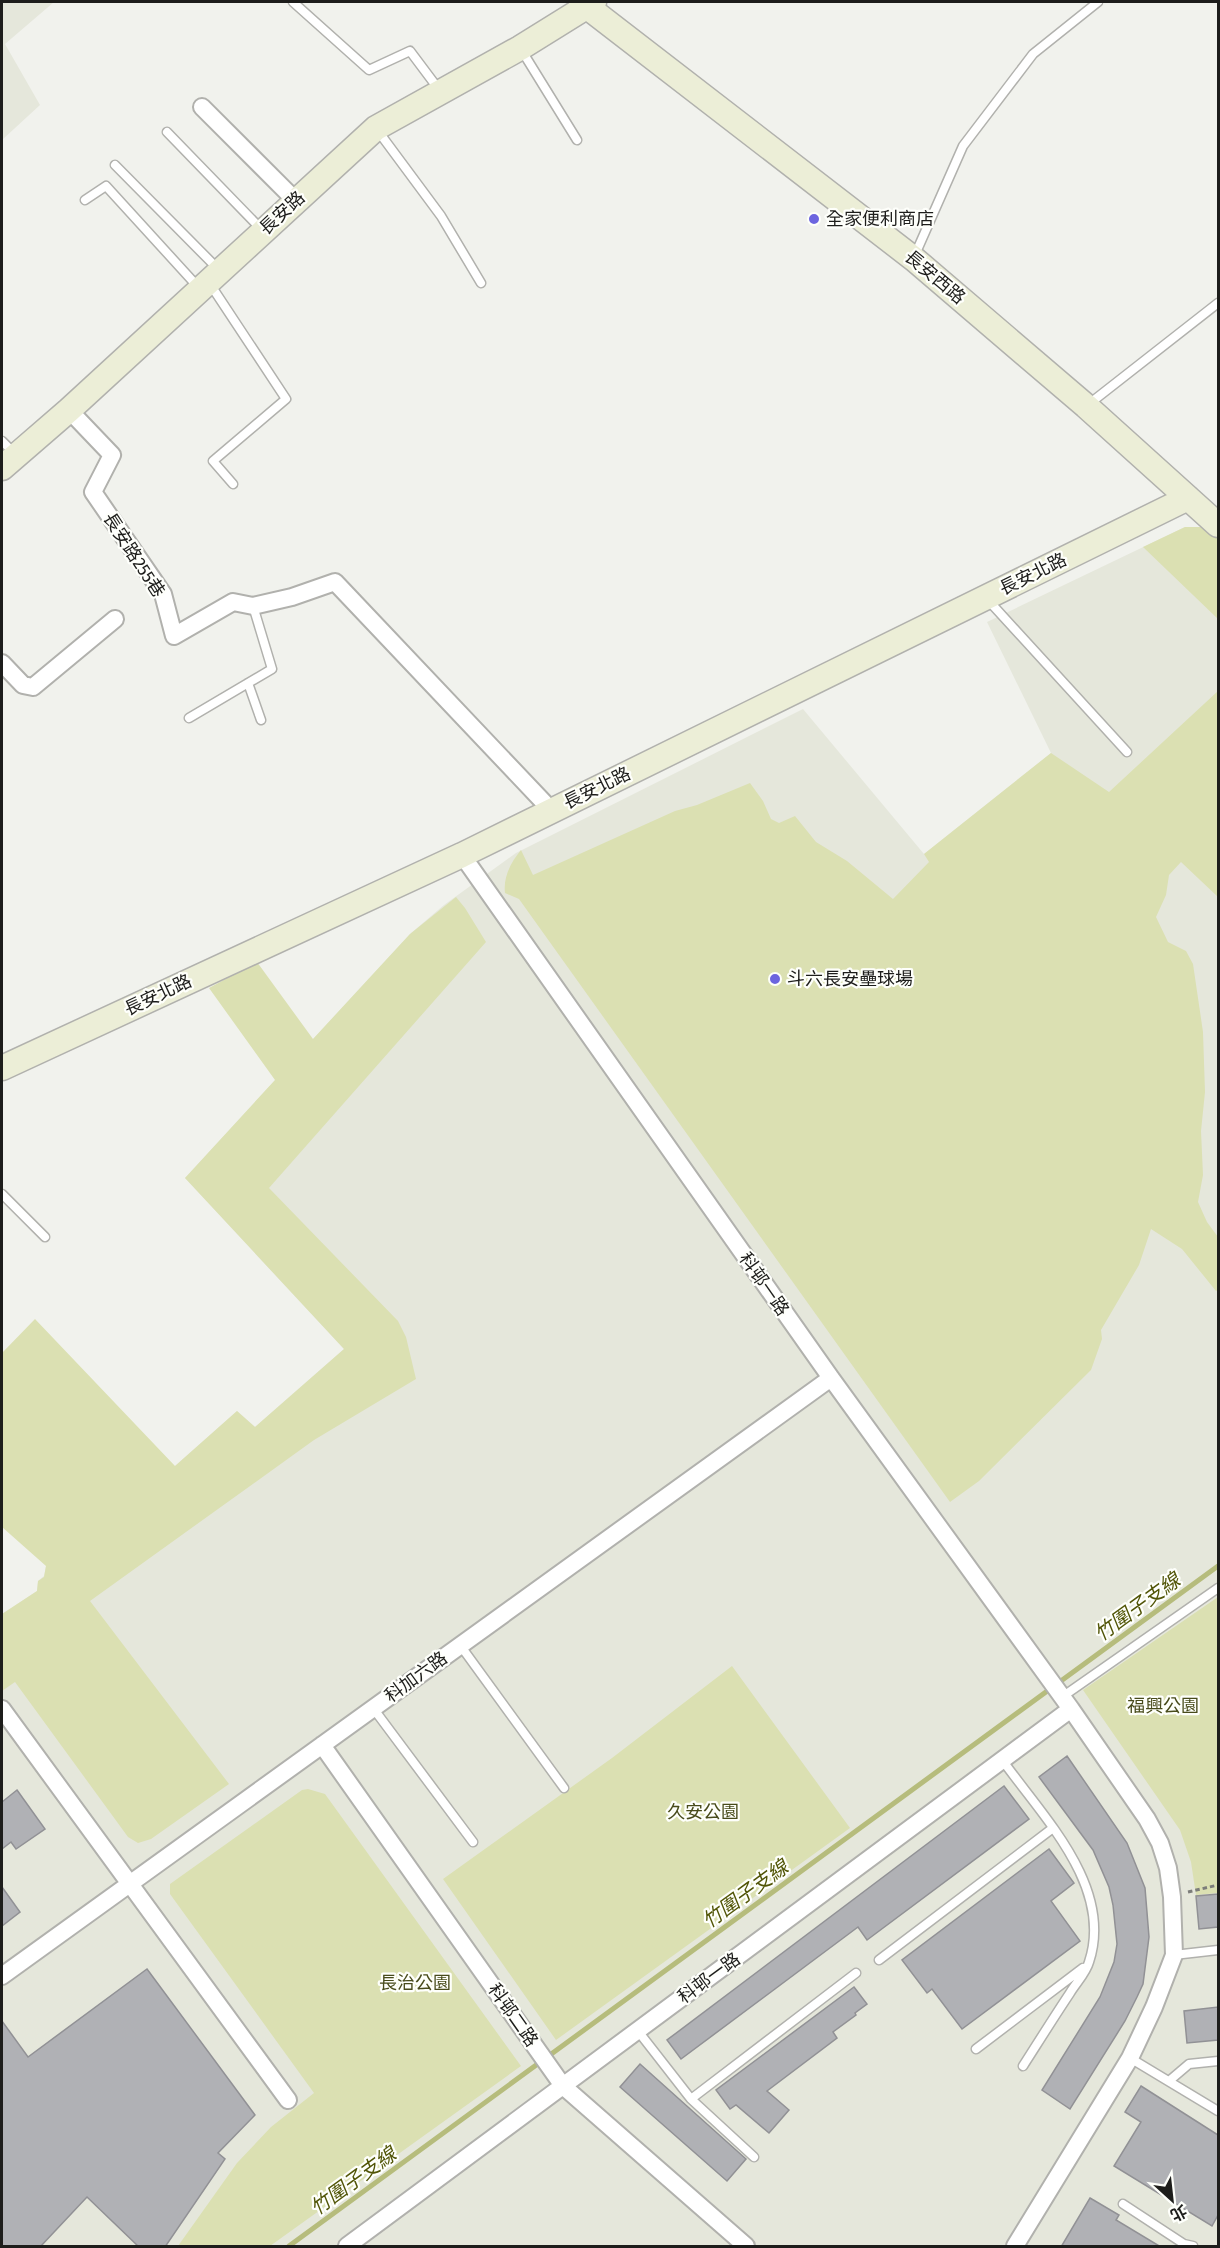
<svg xmlns="http://www.w3.org/2000/svg" width="1220" height="2248" font-family="'Fira Sans Condensed','Noto Sans TC',sans-serif">
<style>
.built{fill:#e5e7db}
.green{fill:#dbe0b2}
.lines{fill:none;stroke-linecap:round;stroke-linejoin:round}
.stream{stroke:#b6bc7c;stroke-width:5}
.building{fill:#b0b1b5;stroke:#919195;stroke-width:1.5}
.lane-casing{stroke:#b1b1ad;stroke-width:11}
.street-casing{stroke:#b1b1ad;stroke-width:20}
.secondary-casing{stroke:#b1b1ad;stroke-width:27}
.path{stroke:#7c7d7a;stroke-width:3;stroke-dasharray:4.5 3;stroke-linecap:butt}
.lane{stroke:#fff;stroke-width:8}
.street{stroke:#fff;stroke-width:16}
.secondary{stroke:#eceed7;stroke-width:24}
.poi-dot{fill:#6c65df;stroke:#fefffb;stroke-width:2}
.labels{text-anchor:middle;dominant-baseline:central;stroke-width:4.5;stroke-linejoin:round;paint-order:stroke}
.street-label{font-size:18px;fill:#1d1d1b;stroke:#fefffb}
.poi-label{font-size:18px;fill:#1d1d1b;stroke:#fefffb;text-anchor:start}
.park-label{font-size:18px;fill:#484b1b;stroke:#fefffb}
.water-label{font-size:20px;font-style:italic;fill:#515507;stroke:#fefffb}
</style>
<rect width="100%" height="100%" fill="#f1f2ed"/>
<path class="built" d="M2,2H54L5,44L40,105L2,140Z
M1185,527H1207L1218,537V2246H2V1614L37,1591L38,1581L44,1576L46,1566L175,1466L237,1411L255,1427L344,1349L185,1178L410,934L444,905L516,853L803,709L924,854L1051,753L987,622Z"/>
<path class="green" d="M1185,527H1207L1218,537V619L1143,547Z
M1218,691V897L1181,862L1169,875L1166,895L1156,917L1168,942L1186,951L1193,964L1203,1032L1205,1092L1201,1131L1203,1175L1198,1202L1207,1222L1218,1237V1290L1216,1291L1182,1249L1151,1229L1139,1265L1101,1330L1102,1339L1091,1370L979,1481L950,1502L519,899L505,893C503,877 511,862 521,850L533,875L675,811L697,805L750,783L763,801L771,819L779,823L795,816L816,842L847,861L893,899L929,862L924,854L1051,753L1109,792Z
M456,897L465,908L486,942L269,1188L398,1321L406,1337L416,1379L314,1440L90,1601L229,1784L151,1839L138,1843L128,1837L15,1682L2,1691V1614L37,1591L38,1581L44,1577L46,1566L2,1527V1353L35,1319L175,1466L237,1411L255,1427L344,1349L185,1178L275,1080L209,988L257,962L313,1039L410,934Z
M1218,1597V1893L1196,1895L1191,1862L1180,1830L1083,1690Z
M732,1666L850,1828L556,2040L443,1879L612,1758Z
M308,1789L325,1794L521,2066L270,2246H178L237,2163L271,2127L314,2093L170,1894V1884L302,1790Z"/>
<g class="lines">
<path class="stream" d="M289,2246L1218,1566"/>
</g>
<path class="building" d="M1067,1756L1127,1843L1145,1888L1149,1937L1143,1984L1137,1997L1125,2021L1070,2109L1042,2090L1100,1997L1114,1962L1117,1944L1113,1905L1109,1887L1093,1850L1039,1777Z
M1004,1786L1029,1819L867,1940L858,1927L681,2059L667,2040Z
M17,1790L45,1829L16,1849L11,1842L2,1849V1802Z
M1049,1849L1074,1883L1051,1901L1080,1941L962,2029L932,1989L927,1993L902,1960Z
M2,1887L20,1912L2,1926Z
M1218,1894V1927L1199,1929L1196,1896Z
M147,1969L255,2115L218,2153L225,2159L165,2247H139L87,2197L40,2247H2V2021L28,2057Z
M854,1987L867,2004L855,2013L856,2015L833,2032L837,2038L767,2091L789,2110L769,2133L736,2105L730,2109L716,2090Z
M1218,2007V2040L1187,2043L1184,2011Z
M640,2064L746,2159L727,2181L620,2087Z
M1141,2086L1218,2135V2215L1212,2226L1114,2166L1141,2122L1125,2112Z
M1090,2198L1119,2215L1116,2220L1161,2247H1061Z"/>
<g class="lines">
<g class="lane-casing">
<path id="lane" d="M293,2L369,70L410,51L440,91
M522,51L577,140
M378,131L441,216L481,283
M167,132L262,230
M115,165L219,270
M85,200L106,186L199,288
M914,257L963,146L1033,54L1098,2
M210,284L286,399L213,461L233,484
M1089,404L1218,303
M2,441L16,455
M988,600L1127,752
M248,683L261,720
M189,718L272,669L253,606
M2,1194L45,1237
M460,1645L564,1788
M1062,1697L1218,1588
M373,1708L473,1842
M1003,1761C1043,1817 1114,1887 1089,1962C1086,1973 1076,1983 1070,1993C1054,2017 1039,2041 1023,2066
M1174,1955L1218,1950
M879,1960L1053,1828
M638,2031L691,2099L754,2157
M976,2049L1083,1968
M1130,2058L1218,2111
M1169,2081L1189,2064L1218,2061
M691,2099L856,1973
M1123,2204L1184,2244L1193,2246"/>
</g>
<g class="street-casing">
<path id="street" d="M202,107L295,200
M69,410L112,455L93,492L163,594L174,636L233,602L253,606L292,597L335,582L552,811
M2,663L23,685L33,687L115,619
M462,855L831,1378L1071,1709L1147,1819L1160,1843L1168,1868L1172,1897L1174,1955L1154,2007L1130,2058L1015,2246
M2,1709L288,2100
M322,1745L563,2086L746,2246
M2,1976L831,1378
M347,2246L1071,1709"/>
</g>
<g class="secondary-casing">
<path id="secondary" d="M581,2L914,259L1086,406L1218,525
M2,468L69,410L376,128L520,48L594,2
M2,1068L462,855L1188,498"/>
</g>
<path class="path" d="M1188,1892L1218,1885"/>
<use href="#lane" class="lane"/>
<use href="#street" class="street"/>
<use href="#secondary" class="secondary"/>
</g>
<g class="poi-dot">
<circle cx="814" cy="219" r="6"/>
<circle cx="775" cy="979" r="6"/>
</g>
<g class="labels">
<g class="street-label">
<text transform="translate(282 213) rotate(-43)">長安路</text>
<text transform="translate(935 277) rotate(40)">長安西路</text>
<text transform="translate(134 555) rotate(57)">長安路255巷</text>
<text transform="translate(1033 574) rotate(-26)">長安北路</text>
<text transform="translate(597 788) rotate(-26)">長安北路</text>
<text transform="translate(158 995) rotate(-25)">長安北路</text>
<text transform="translate(764 1284) rotate(55)">科邨一路</text>
<text transform="translate(416 1677) rotate(-36)">科加六路</text>
<text transform="translate(709 1978) rotate(-36)">科邨一路</text>
<text transform="translate(513 2015) rotate(55)">科邨二路</text>
</g>
<g class="poi-label">
<text x="826" y="219">全家便利商店</text>
<text x="787" y="979">斗六長安壘球場</text>
</g>
<g class="park-label">
<text x="1163" y="1706">福興公園</text>
<text x="703" y="1812">久安公園</text>
<text x="415" y="1983">長治公園</text>
</g>
<g class="water-label">
<text transform="translate(1137 1607) rotate(-36)">竹圍子支線</text>
<text transform="translate(745 1894) rotate(-36)">竹圍子支線</text>
<text transform="translate(353 2181) rotate(-36)">竹圍子支線</text>
</g>
</g>
<rect width="1220" height="2248" fill="none" stroke="#1d1d1b" stroke-width="6"/>
<g transform="translate(1172 2200) rotate(153)" stroke="#fefffb" stroke-width="4.5" paint-order="stroke">
<path d="M0-4.5L10 22L0 15L-10 22Z" fill="#1d1d1b"/>
<text y="-9" font-size="16" font-weight="bold" text-anchor="middle" fill="#1d1d1b">北</text>
</g>
</svg>
